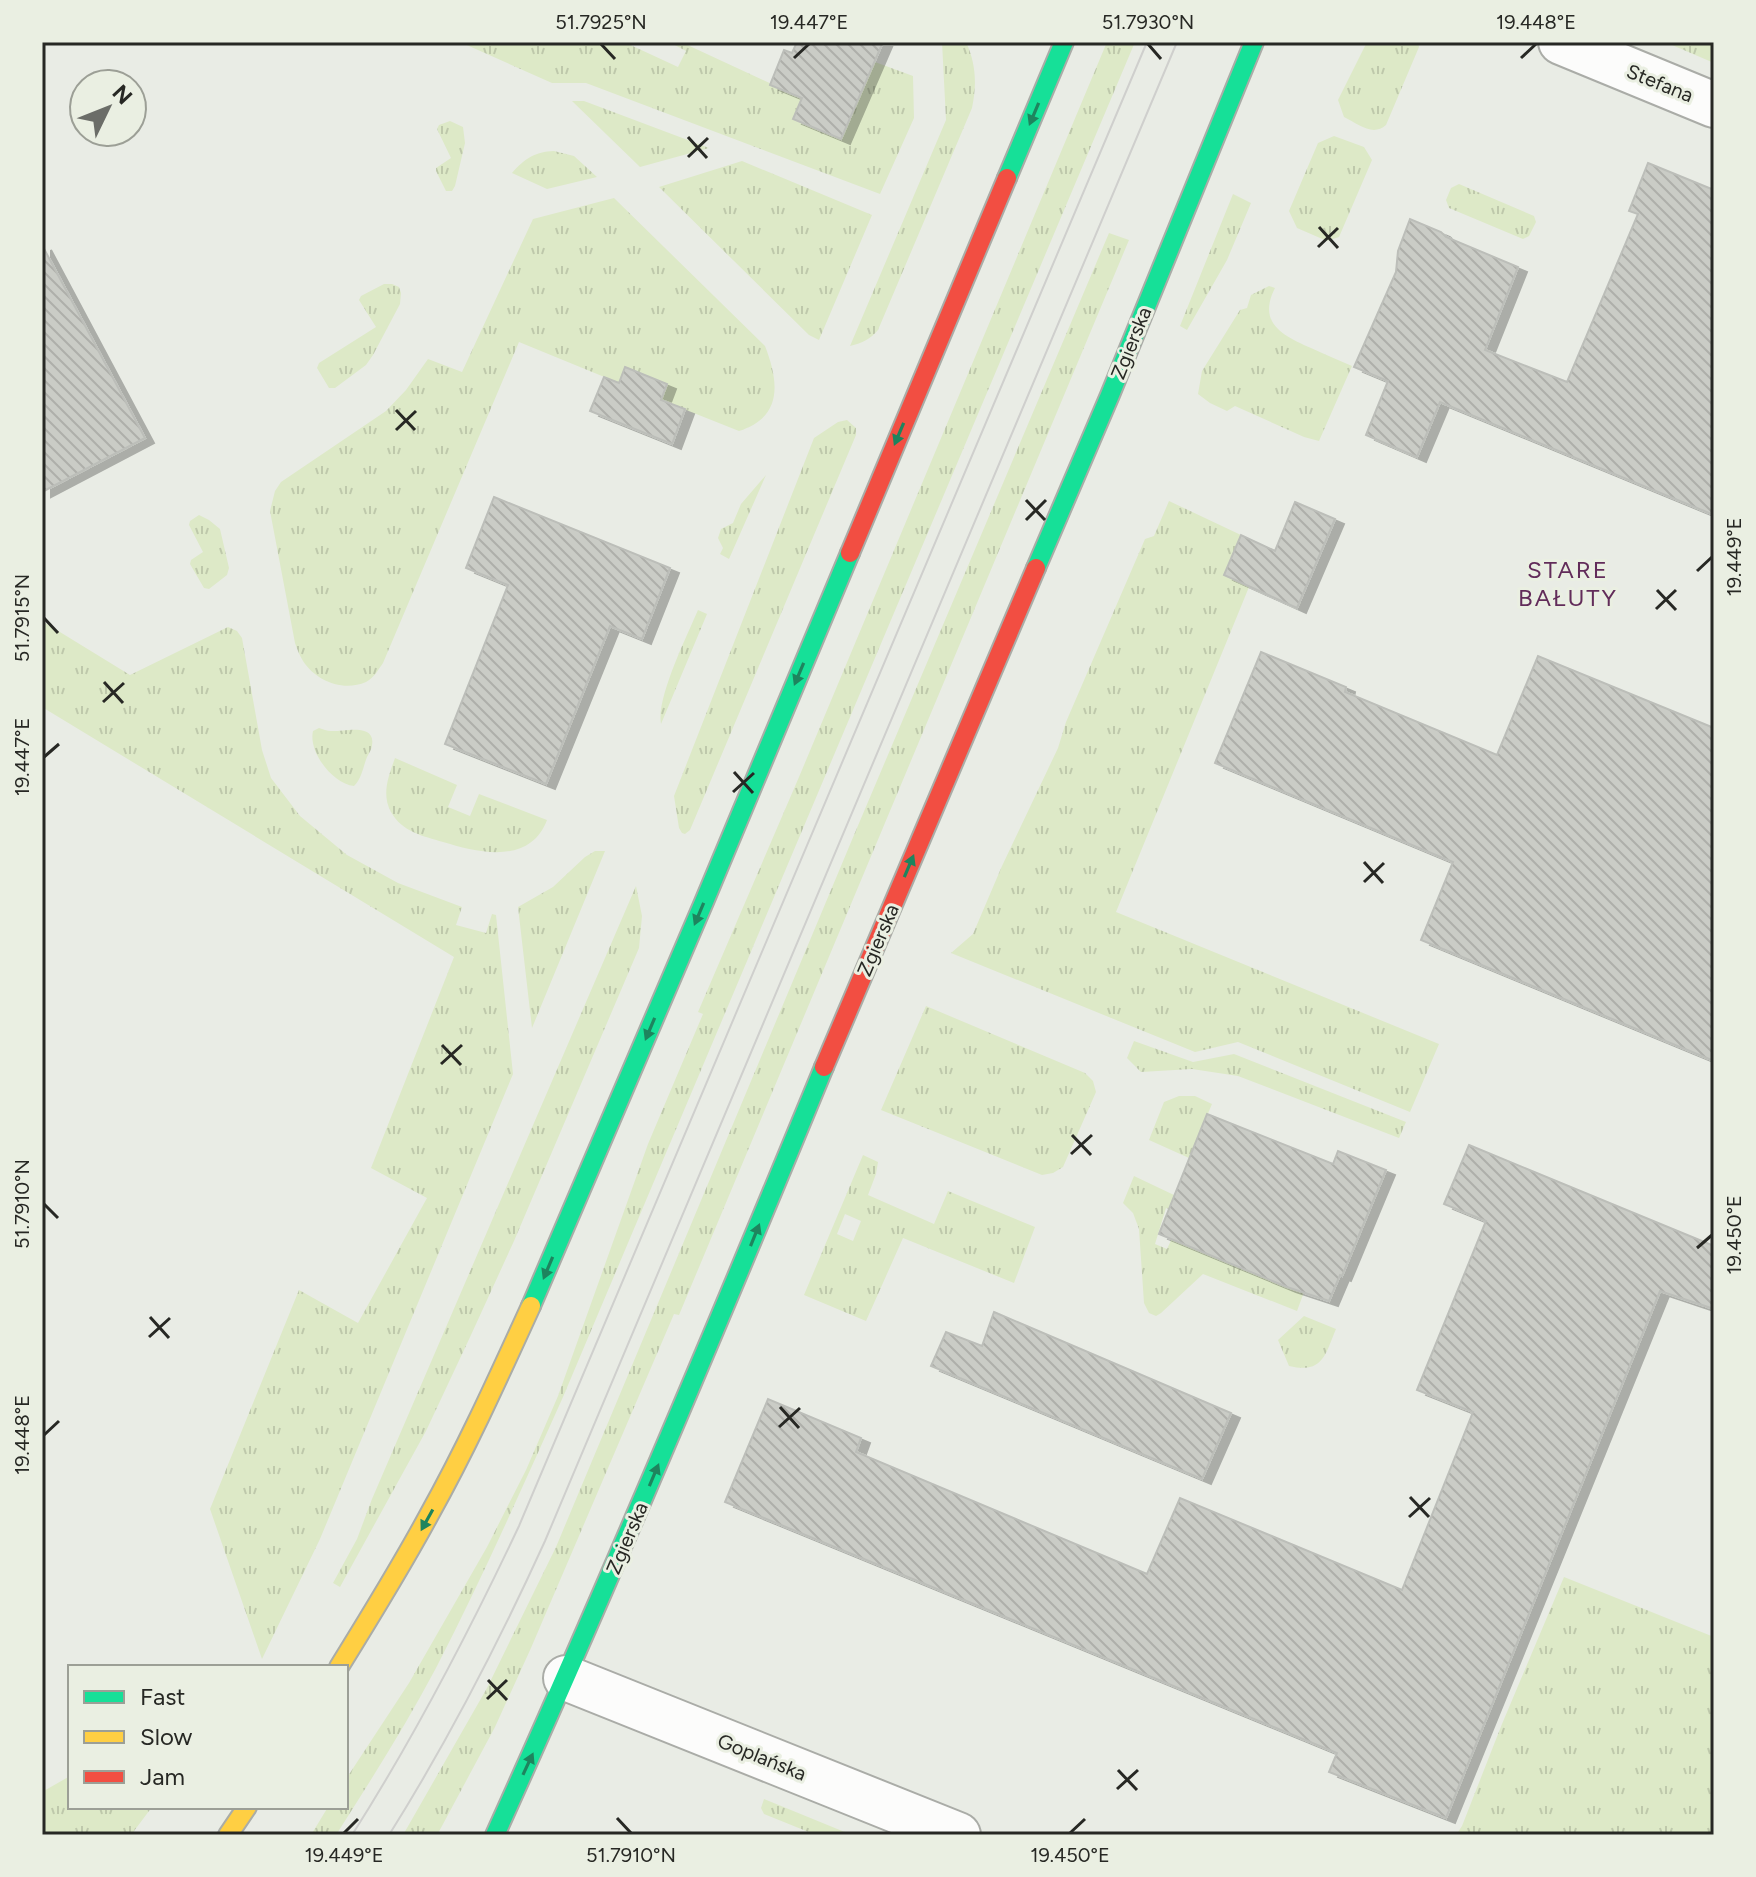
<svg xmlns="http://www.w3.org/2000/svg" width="1756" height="1877" font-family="Figtree,sans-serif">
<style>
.grass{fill:url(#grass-tufts);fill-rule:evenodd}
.building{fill:url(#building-back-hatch);stroke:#bcbeb9;stroke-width:2;filter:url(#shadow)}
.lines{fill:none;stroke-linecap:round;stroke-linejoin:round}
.street-casing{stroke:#aaaca7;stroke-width:48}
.fast-casing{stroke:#aaaca7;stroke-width:22}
.slow-casing{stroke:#aaaca7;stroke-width:22}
.jam-casing{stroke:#aaaca7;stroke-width:22}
.street{stroke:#fcfcfb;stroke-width:44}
.fast{stroke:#16e098;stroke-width:18}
.slow{stroke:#ffcf43;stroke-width:18}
.jam{stroke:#f24e42;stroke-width:18}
.tram{stroke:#cfcfcd;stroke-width:2}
.oneway{fill:#1e845e}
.ticks{fill:none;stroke:#272824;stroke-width:3}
.labels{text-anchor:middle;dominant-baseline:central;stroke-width:6;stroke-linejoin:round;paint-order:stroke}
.street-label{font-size:20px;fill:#272824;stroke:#eaefe2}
.quarter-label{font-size:24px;letter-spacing:2px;fill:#622c5a;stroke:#eaefe2}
.neatline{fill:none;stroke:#272824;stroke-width:3}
.ticks-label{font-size:20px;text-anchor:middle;fill:#272824}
</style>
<defs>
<pattern id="grass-tufts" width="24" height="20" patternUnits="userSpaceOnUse" patternTransform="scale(2)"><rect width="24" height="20" fill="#dde9c7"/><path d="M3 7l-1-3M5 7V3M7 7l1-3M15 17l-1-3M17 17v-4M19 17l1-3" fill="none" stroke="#bec8ab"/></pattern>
<pattern id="building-back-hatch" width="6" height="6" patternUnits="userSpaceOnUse" patternTransform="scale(2)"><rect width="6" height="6" fill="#caccc6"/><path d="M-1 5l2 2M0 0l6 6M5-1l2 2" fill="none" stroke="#aeafaa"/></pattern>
<filter id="shadow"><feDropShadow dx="9" dy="5" stdDeviation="0" flood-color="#0004"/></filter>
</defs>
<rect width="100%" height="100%" fill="#e9ece5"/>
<path class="grass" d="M460,42H624L678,67L686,51L671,43L681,42L802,98L794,119L841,138L875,62L913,76L914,118L880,194L586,83H552Z
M942,42H966C976,64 977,84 972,108L878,330C870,339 863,343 850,346L946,120Z
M1107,42H1135L563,1397C522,1488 482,1579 436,1668C406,1725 371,1780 336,1835H311L328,1807H346V1779L409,1683L487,1547L526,1470L558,1396L648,1144L703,1014L698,1012L799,777Z
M1367,42H1418L1419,47L1386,125C1373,137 1358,124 1344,117L1338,100Z
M1665,42H1714V63Z
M572,101H584L709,148L640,167Z
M450,121L463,127L465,143L455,186L452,191H446L436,171V168L451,158L437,129L439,125Z
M1334,136L1364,147L1372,160L1339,237L1327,241L1297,228L1289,211L1318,143Z
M554,151L574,156L597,177L547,189L512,173C525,158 535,152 554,151Z
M742,161L872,215L819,340L809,335L659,187Z
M1459,184L1534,216L1536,222L1529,236L1523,239L1449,208L1446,200L1451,188Z
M1233,194L1251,203L1227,260L1187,330L1180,326Z
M614,198L765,346C779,382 783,417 739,431L661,400L667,384L626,367L619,383L519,342L383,663C378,670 374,678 366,682C343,692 316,681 303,661C300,656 297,649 295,643L270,511L275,491L281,482L386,411L406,390L428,359L462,372L533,219Z
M1109,233L1129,240L679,1315L674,1314L531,1648L495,1727L442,1826L437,1835H403L487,1688L556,1547L854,835Z
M384,284H392L399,287L401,293L400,304L373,355L366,365L335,388H329L317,368L319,363L376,327L359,300L361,296Z
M1269,286L1275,288C1257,323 1283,336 1311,348C1324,354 1338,360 1352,366L1319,441L1304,437L1235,406L1227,411L1210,403L1198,394L1202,371L1240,310L1247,308L1251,295Z
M847,420L856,428V435L690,830L685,834L682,833L679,828L674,796L814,438L838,422Z
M766,475L729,559L720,554L723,548L718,538L721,529L733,523L741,504Z
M1169,501L1241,535L1224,575L1249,587L1116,912L1439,1044L1410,1112L1238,1042L1195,1052L951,953L973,934L1002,866L1058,748L1066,722L1145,539L1154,536Z
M199,515L209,520L220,529L229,568L227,575L209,589L204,588L190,564L191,560L203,552L189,525L190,521Z
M698,610L707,614L661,724C656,698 687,636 698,610Z
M42,621L130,675L228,627L237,631L242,638L262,750L271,778L300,816L347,855L398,883L462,907L456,925L486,933L492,914L496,915L513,1074L320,1539L262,1659L210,1509L299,1290L358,1323L427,1198L371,1168L454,957L42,707Z
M319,728C323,729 327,731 331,731C342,732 376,722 372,745C372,749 369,753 367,757C363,767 362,778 354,786C333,784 308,752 313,731Z
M395,758L457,785L448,807L470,816L479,794L547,820C530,865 479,853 443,842C423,836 402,832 391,812C381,794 389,775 395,758Z
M595,851H605L532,1028L518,907L553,887L585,857Z
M636,886L642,916L639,948L514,1241L471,1335L426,1431L340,1587L333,1583L357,1539L372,1499Z
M926,1006L1085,1073L1093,1081L1096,1092L1063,1167L1053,1173L1042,1175L881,1110Z
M1134,1041L1193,1062L1234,1054L1406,1122L1399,1138L1238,1076L1192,1069L1141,1072L1127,1058Z
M1179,1096H1195L1212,1104L1189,1158L1149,1140L1164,1102Z
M863,1155L878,1162L876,1174L868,1195L934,1224L948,1191L1035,1227L1014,1283L903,1238L866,1321L804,1295ZM845,1214L861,1221L853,1241L837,1234Z
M1134,1176L1174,1195L1169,1209L1166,1208L1155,1244L1167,1249L1172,1238L1304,1292L1297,1311L1203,1274L1161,1313L1156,1316L1149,1313L1144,1303L1139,1229L1133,1213L1123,1203Z
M1304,1316L1336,1329C1325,1355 1323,1374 1289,1366L1278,1340Z
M1564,1577L1714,1637V1835H1456L1462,1826L1502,1724Z
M70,1776V1807H152L131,1835H42V1792Z
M764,1799L852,1835H816L764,1814L761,1808Z"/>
<path class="building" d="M797,42H883L841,139L793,119L802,98L770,85L784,50L792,53Z
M1648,163L1714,190V515L1440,402L1417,457L1366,435L1388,381L1354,367L1396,272L1398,251L1410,219L1441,232L1446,237L1518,267L1485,350L1567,382L1638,214L1629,211Z
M42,245L145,438L42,492Z
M625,367L667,384L661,400L685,409L672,444L590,411L604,377L619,383Z
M494,497L670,568L642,639L610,626L546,784L445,744L508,585L466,568Z
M1295,502L1335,519L1297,608L1224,575L1241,535L1275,551Z
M1261,652L1346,687L1345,692L1497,755L1538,656L1714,728V1061L1421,940L1453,862L1215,763Z
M1207,1114L1333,1164L1338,1151L1386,1170L1342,1276L1340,1275L1329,1301L1287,1287L1159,1234Z
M1469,1145L1714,1246V1309L1660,1291L1446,1818L1329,1772L1337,1753L725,1502L768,1399L861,1438L856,1452L1147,1574L1180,1498L1402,1590L1473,1412L1417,1390L1486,1221L1444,1204Z
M994,1312L1231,1413L1202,1479L931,1366L946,1332L982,1346Z"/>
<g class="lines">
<g class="street-casing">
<path id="street" d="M1561,42L1714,105
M566,1678L958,1835"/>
</g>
<g class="fast-casing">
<path id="fast" d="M1007,178L1064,42
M1036,568L1110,395L1254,42
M531,1306L704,902L850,553
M495,1835C610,1581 718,1324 824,1067"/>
</g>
<g class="slow-casing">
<path id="slow" d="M339,1667C370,1617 401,1567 429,1515C467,1447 499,1376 531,1306
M228,1835L247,1807"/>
</g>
<g class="jam-casing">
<path id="jam" d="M850,553L1007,178
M824,1067L1036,568"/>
</g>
<use href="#street" class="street"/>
<use href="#fast" class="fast"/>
<use href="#slow" class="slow"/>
<use href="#jam" class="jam"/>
<path class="tram" d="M352,1835C415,1736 469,1632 519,1526L1147,42
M389,1835C448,1741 499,1642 545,1541L1177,42"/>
</g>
<defs><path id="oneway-solid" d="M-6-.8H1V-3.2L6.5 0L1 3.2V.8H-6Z" transform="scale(2)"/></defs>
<g class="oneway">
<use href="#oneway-solid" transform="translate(1034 114) rotate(113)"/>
<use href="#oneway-solid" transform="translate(899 434) rotate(113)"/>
<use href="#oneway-solid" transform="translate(799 674) rotate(113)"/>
<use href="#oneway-solid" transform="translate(909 866) rotate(-67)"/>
<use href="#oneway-solid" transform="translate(699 914) rotate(113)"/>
<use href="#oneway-solid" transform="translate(650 1029) rotate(113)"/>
<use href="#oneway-solid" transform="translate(755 1235) rotate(-68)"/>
<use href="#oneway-solid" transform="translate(548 1268) rotate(113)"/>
<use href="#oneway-solid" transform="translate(654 1475) rotate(-67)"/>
<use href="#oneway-solid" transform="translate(427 1520) rotate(119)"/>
<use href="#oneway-solid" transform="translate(528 1764) rotate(-65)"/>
</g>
<path class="ticks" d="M601,44L615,59M1148,44L1161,59M794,58L809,44M1521,58L1536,44M688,137L707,158M688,157L708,138M1319,227L1338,248M1318,247L1338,228M396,410L415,430M396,430L416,411M1026,500L1045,520M1026,520L1046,500M1697,571L1712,557M1657,590L1676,610M1656,609L1676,590M44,618L58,633M104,682L123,703M103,702L124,683M44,757L59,744M734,772L753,793M733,792L754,773M1364,862L1383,883M1364,882L1384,863M442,1045L461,1065M441,1064L462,1045M1072,1135L1091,1155M1071,1154L1092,1135M44,1204L58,1218M1697,1248L1712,1235M150,1317L169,1338M149,1337L170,1318M780,1407L799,1428M779,1427L800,1408M44,1435L59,1421M1410,1497L1429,1517M1409,1517L1430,1498M488,1680L507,1700M487,1699L507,1680M1118,1770L1137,1790M1117,1789L1138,1770M617,1818L631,1833M344,1833L358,1819M1070,1833L1085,1819"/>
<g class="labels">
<g class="street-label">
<text transform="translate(1660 83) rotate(22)">Stefana</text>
<text transform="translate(1131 343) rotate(-68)">Zgierska</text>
<text transform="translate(878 940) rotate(-67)">Zgierska</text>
<text transform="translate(627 1538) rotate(-67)">Zgierska</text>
<text transform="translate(762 1757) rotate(22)">Goplańska</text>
</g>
<g class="quarter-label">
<text x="1568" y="569">STARE<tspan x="1568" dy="28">BAŁUTY</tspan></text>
</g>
</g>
<rect width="1756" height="1877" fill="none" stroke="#eaefe2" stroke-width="88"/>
<rect x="68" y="1665" width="280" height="144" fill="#eaefe2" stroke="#9c9f96" stroke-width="2"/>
<rect x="84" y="1691" width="40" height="12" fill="#16e098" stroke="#9c9f96" stroke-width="2"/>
<text x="140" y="1705" font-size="24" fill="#272824">Fast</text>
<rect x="84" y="1731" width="40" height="12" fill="#ffcf43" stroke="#9c9f96" stroke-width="2"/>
<text x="140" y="1745" font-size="24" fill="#272824">Slow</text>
<rect x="84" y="1771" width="40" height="12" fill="#f24e42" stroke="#9c9f96" stroke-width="2"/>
<text x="140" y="1785" font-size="24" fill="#272824">Jam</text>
<g transform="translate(108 108) rotate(47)"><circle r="38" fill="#eaefe2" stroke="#9c9f96" stroke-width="2"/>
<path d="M0-6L14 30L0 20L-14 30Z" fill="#6b6d68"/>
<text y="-12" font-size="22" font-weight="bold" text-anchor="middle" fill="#272824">N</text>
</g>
<rect x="44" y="44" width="1668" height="1789" class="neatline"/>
<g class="ticks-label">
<text x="601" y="29">51.7925°N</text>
<text x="809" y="29">19.447°E</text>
<text x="1148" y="29">51.7930°N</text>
<text x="1536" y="29">19.448°E</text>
<text transform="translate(1734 557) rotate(-90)" y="7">19.449°E</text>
<text transform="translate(22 618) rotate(-90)" y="7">51.7915°N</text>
<text transform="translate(22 757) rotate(-90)" y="7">19.447°E</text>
<text transform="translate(22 1204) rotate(-90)" y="7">51.7910°N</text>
<text transform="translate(1734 1235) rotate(-90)" y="7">19.450°E</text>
<text transform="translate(22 1435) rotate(-90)" y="7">19.448°E</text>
<text x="344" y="1862">19.449°E</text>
<text x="631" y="1862">51.7910°N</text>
<text x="1070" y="1862">19.450°E</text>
</g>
</svg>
